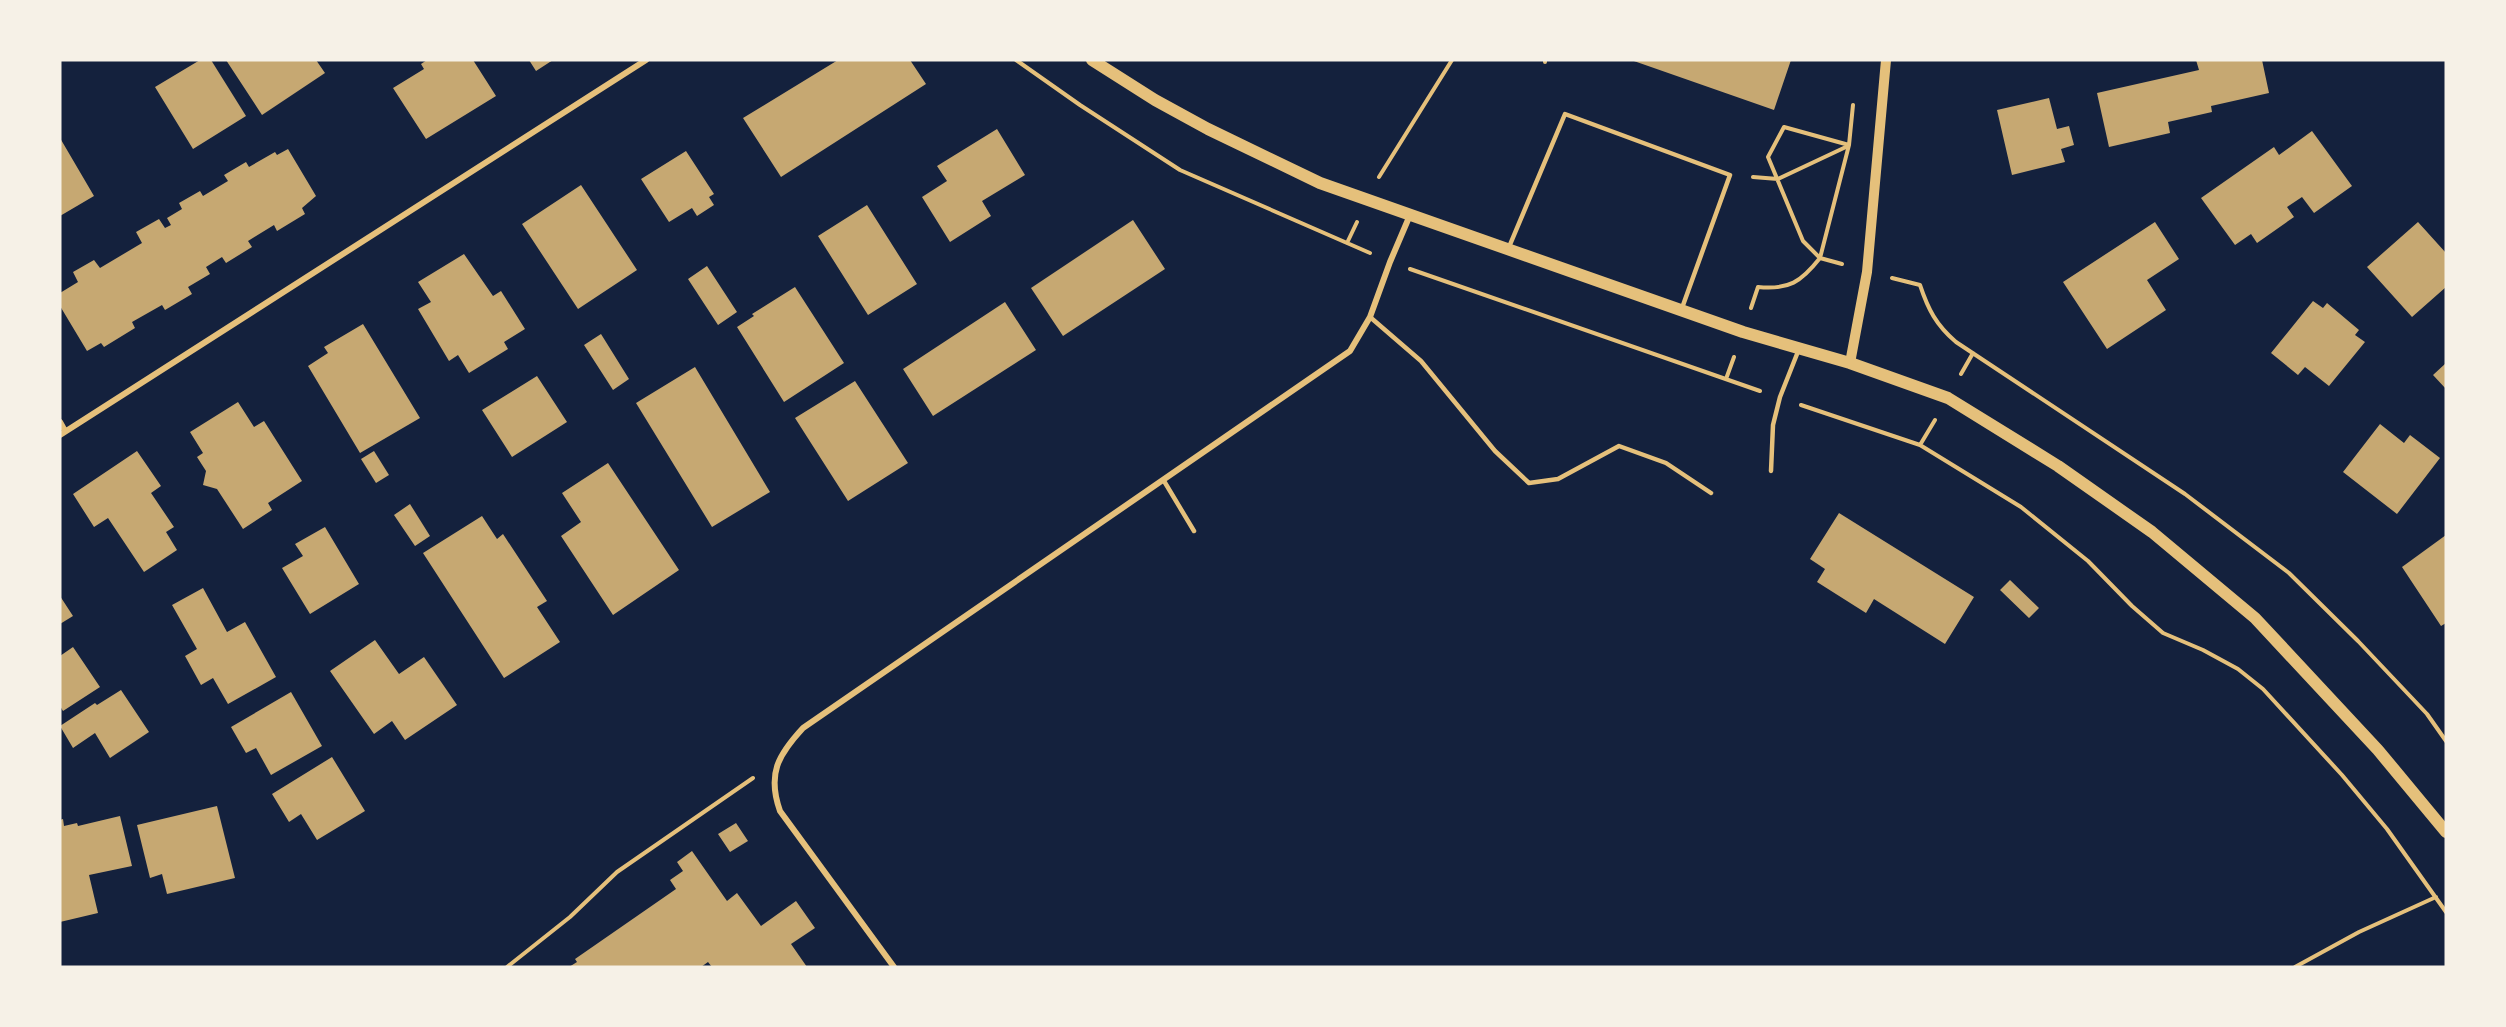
<svg xmlns="http://www.w3.org/2000/svg" width="2506" height="1027" font-family="'Noto Sans',sans-serif">
<style>
.building{fill:#c6a872}
.lines{fill:none;stroke-linecap:round;stroke-linejoin:round}
.path{stroke:#e5c07b;stroke-width:4}
.service{stroke:#e5c07b;stroke-width:4.5}
.minor{stroke:#e5c07b;stroke-width:6}
.tertiary{stroke:#e5c07b;stroke-width:10}
.secondary{stroke:#e5c07b;stroke-width:12}
</style>
<rect width="100%" height="100%" fill="#14213d"/>
<path class="building" d="M200,60H211L246,116L193,149L155,87Z
M226,60H316L325,73L262,115Z
M427,60H473L496,96L426,139L393,88L424,69L421,64Z
M529,60H553L536,71Z
M838,60H910L926,84L781,177L743,118Z
M1631,60H1791L1774,110Z
M2196,60H2262L2269,93L2211,106L2212,112L2168,122L2170,133L2109,147L2097,93L2199,70Z
M2049,98L2057,129L2069,126L2074,145L2061,149L2065,162L2012,175L1997,110Z
M997,129L1025,175L982,201L991,216L950,242L922,197L947,181L937,166Z
M2312,131L2352,186L2314,213L2302,197L2287,207L2294,217L2257,243L2251,234L2235,245L2201,198L2274,147L2279,155Z
M60,138L94,196L60,216Z
M288,149L316,196L302,208L305,214L277,231L274,225L248,241L252,247L226,263L222,257L206,267L210,274L188,287L192,294L165,310L162,305L132,322L135,328L104,347L101,343L87,351L60,306V293L78,282L73,272L94,260L100,268L142,243L136,232L159,219L165,228L171,225L167,218L182,209L179,203L200,191L203,196L228,181L224,175L246,162L249,167L275,152L277,155Z
M686,151L714,194L709,197L714,205L697,216L692,208L669,222L641,179Z
M581,185L637,270L578,309L522,224Z
M867,205L917,284L868,315L818,236Z
M1133,220L1165,269L1063,336L1031,288Z
M2155,222L2179,259L2147,280L2166,310L2107,349L2063,282Z
M2418,222L2446,253V287L2412,317L2367,267Z
M464,254L493,296L501,291L525,329L504,342L508,349L469,373L458,355L449,361L418,309L431,302L418,282Z
M707,266L737,312L718,325L688,279Z
M795,287L844,363L784,402L737,327L754,316L752,314Z
M2313,301L2323,308L2327,303L2359,330L2355,335L2365,342L2329,386L2305,367L2298,375L2271,353Z
M1005,302L1036,350L933,416L903,369Z
M363,324L420,418L360,453L308,366L328,353L324,347Z
M601,334L629,379L613,390L584,345Z
M2446,363V389L2433,375Z
M695,367L770,492L712,527L636,403Z
M537,376L567,422L512,457L482,410Z
M855,381L908,463L848,501L795,418Z
M238,402L254,427L264,421L302,481L268,503L272,510L243,529L217,489L203,485L206,471L197,457L203,453L190,432Z
M2380,424L2404,443L2410,435L2440,458L2397,514L2343,472Z
M137,451L161,486L151,493L174,527L166,532L177,550L144,572L108,518L94,527L73,494Z
M374,451L389,475L376,483L361,459Z
M608,463L679,570L613,615L561,536L581,522L562,493Z
M410,504L430,536L415,546L394,515Z
M1839,513L1974,597L1945,644L1874,599L1866,613L1817,582L1825,569L1810,559Z
M482,516L497,539L503,534L547,601L537,607L560,642L504,678L423,553Z
M325,527L359,584L310,614L282,568L303,556L295,544Z
M2446,535V623L2441,626L2402,567Z
M2010,580L2039,608L2029,618L2000,590Z
M203,588L227,632L245,622L276,677L228,704L213,678L201,685L185,656L197,649L172,605Z
M60,596L73,616L60,624Z
M375,640L399,674L424,657L457,705L405,740L392,721L374,734L330,671Z
M73,647L100,687L63,711L60,706V656Z
M121,690L149,732L110,758L95,733L73,748L60,726L95,703L97,705Z
M291,692L322,746L271,775L256,748L246,753L231,727Z
M332,757L365,811L317,840L301,814L289,822L272,794Z
M217,806L235,878L167,894L162,874L150,878L137,825Z
M120,816L132,866L89,875L98,913L60,922V820L63,819L64,826L77,823L78,826Z
M736,823L748,841L730,852L718,834Z
M692,851L727,901L737,893L761,926L796,901L815,928L791,944L807,967H712L708,962L701,967H569L577,962L575,959L676,889L670,880L683,871L677,862Z"/>
<g class="lines">
<path class="path" d="M1016,60L1080,105L1180,170L1370,253
M1545,60V62
M1849,145L1784,127L1768,157L1803,241L1820,258L1849,145L1853,105
M1379,177L1452,60
M1753,177L1778,179L1848,146
M1347,243L1357,222
M1410,269L1760,391
M1892,278L1920,285C1928,309 1936,325 1956,342L2185,494L2289,573L2358,641L2427,714L2446,741
M1751,308L1758,287C1789,290 1801,282 1820,258L1842,264
M1961,374L1973,353
M1726,379L1734,357
M1801,405L1920,445L2021,507L2088,561L2132,606L2163,633L2203,650L2238,669L2263,689L2342,775L2387,829L2446,912
M1920,445L1935,420
M507,967L570,917L617,872L753,778
M2295,967L2359,932L2436,897"/>
<path class="service" d="M1509,247L1565,114L1730,175L1682,308
M1370,317L1421,361L1495,451L1529,483L1558,479L1619,446L1666,463L1711,493
M1771,471L1773,425L1780,397L1799,349
M1164,481L1194,531"/>
<path class="minor" d="M60,422L65,431
M60,435L646,60
M894,967L780,811C767,774 778,755 803,728L1350,351L1370,317L1390,262L1410,215"/>
<path class="tertiary" d="M1850,363L1867,272L1886,60"/>
<path class="secondary" d="M1092,60L1155,100L1208,129L1320,183L1743,332L1850,363L1948,398L2058,466L2152,532L2255,618L2378,750L2446,832"/>
</g>
<rect width="2506" height="1027" fill="none" stroke="#f6f1e7" stroke-width="123"/>
</svg>
